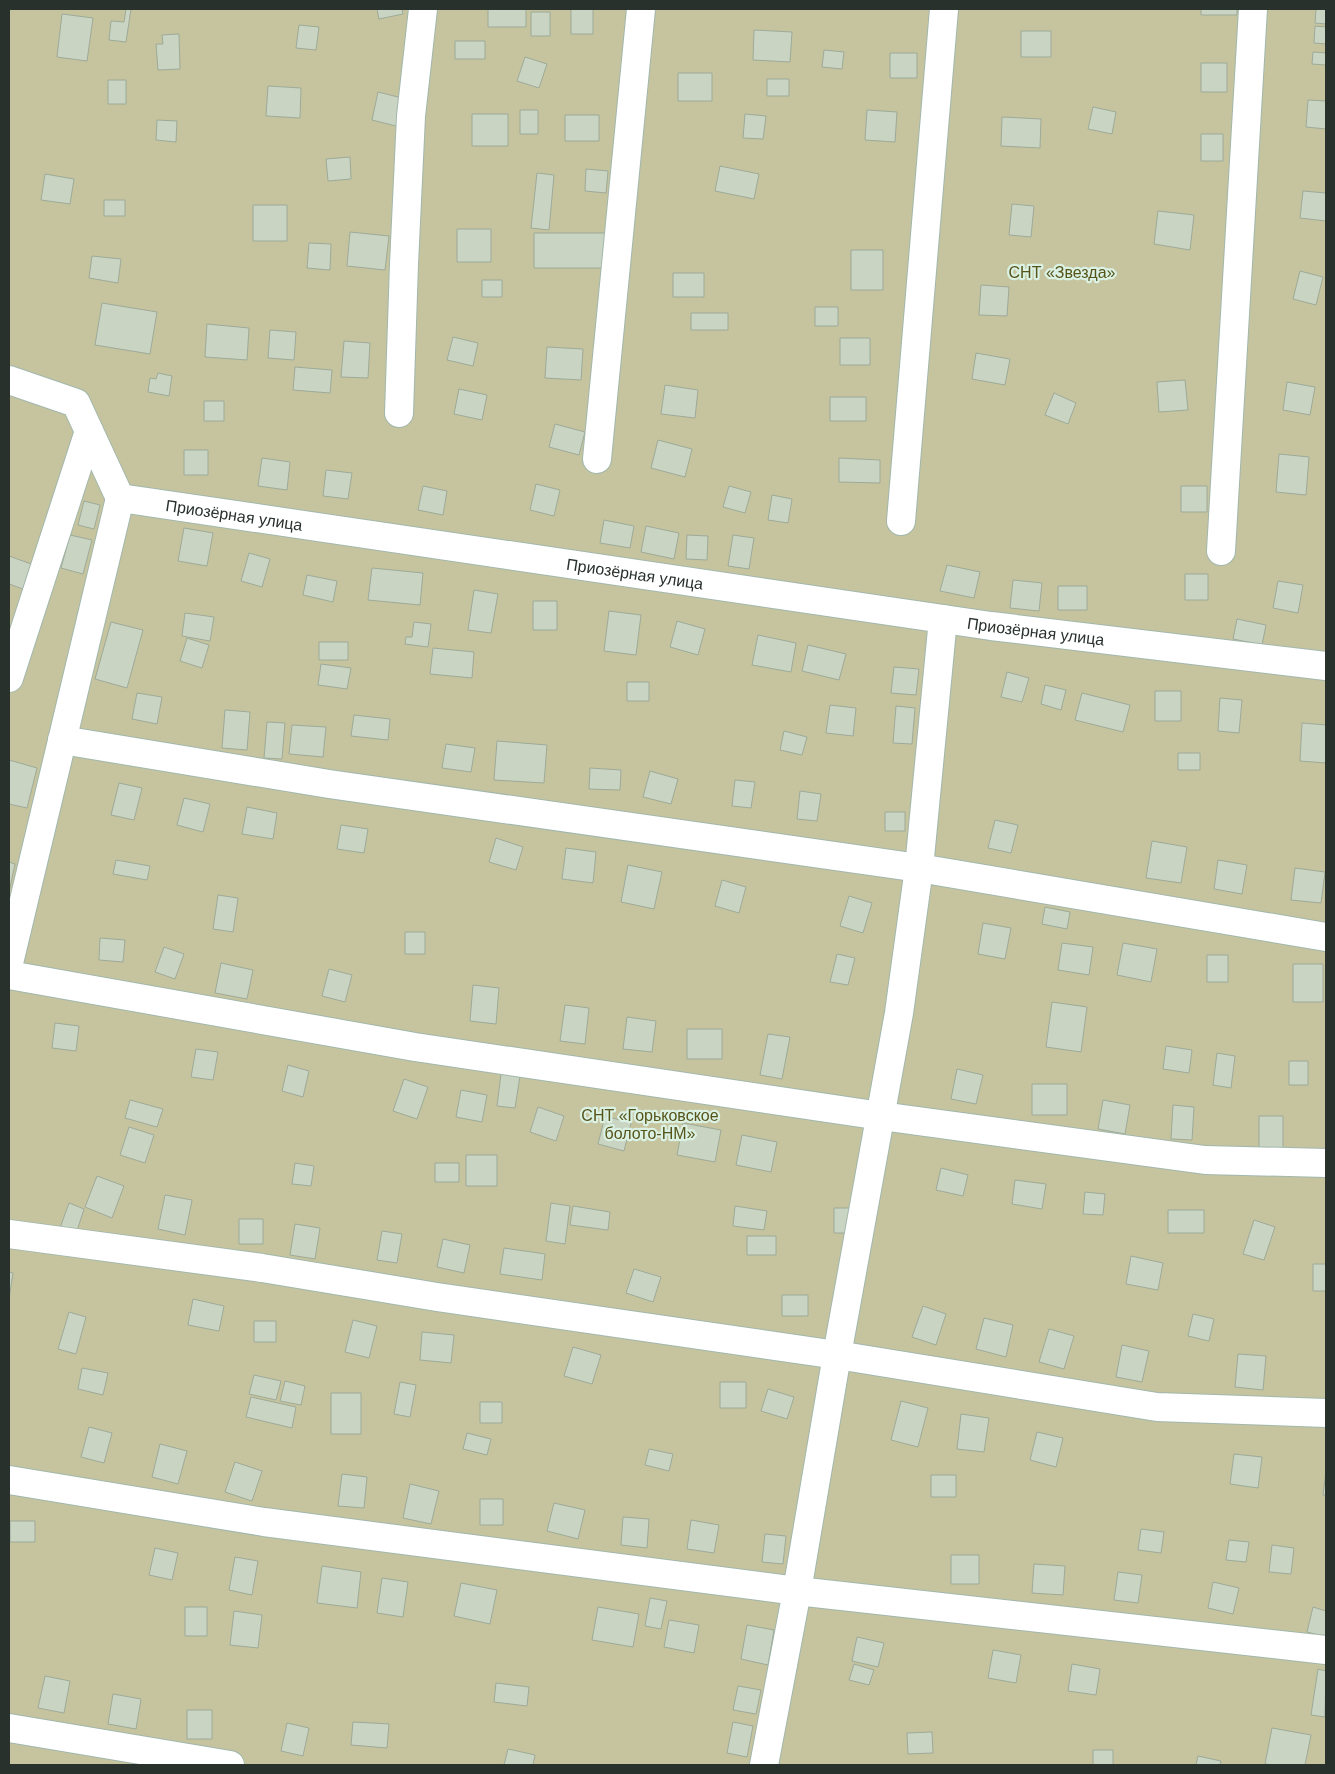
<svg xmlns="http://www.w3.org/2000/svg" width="1335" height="1774" font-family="Helvetica,sans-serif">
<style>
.green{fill:#c5c49f}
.building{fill:#c9d5c2;stroke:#9eaa98}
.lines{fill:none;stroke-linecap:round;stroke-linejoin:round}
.minor-casing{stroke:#a2b7ac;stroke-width:30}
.minor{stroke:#fff;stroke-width:28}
.labels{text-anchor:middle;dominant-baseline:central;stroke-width:4.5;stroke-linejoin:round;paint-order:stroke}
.park-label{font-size:16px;fill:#575419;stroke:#daf1e4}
.street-label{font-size:16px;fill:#28312c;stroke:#daf1e4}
</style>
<rect width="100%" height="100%" fill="#daf1e4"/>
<path class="green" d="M9,9H1326V1765H9Z"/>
<path class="building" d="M126,9H131L126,42L109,40L111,21L124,22Z
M377,9H402L403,14L379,19Z
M488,9H526V27H488Z
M571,9H593V34H571Z
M1201,9H1237V15H1201Z
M1316,9H1326V24L1315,23Z
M531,12H550V36H531Z
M62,14L93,18L87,61L57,57Z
M299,25L319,27L316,50L296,48Z
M1315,26L1326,27V44L1314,43Z
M754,30L792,32L790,62L753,60Z
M1021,31H1051V57H1021Z
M179,34L180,69L158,70L156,44H163L162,35Z
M455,41H485V59H455Z
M824,50L844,52L842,69L822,67Z
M1313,52L1326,53V65L1312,64Z
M890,53H917V78H890Z
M525,57L547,64L539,88L517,81Z
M1201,63H1227V92H1201Z
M678,73H712V101H678Z
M767,79H789V96H767Z
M108,80H126V104H108Z
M268,86L301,88L300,118L266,116Z
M378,92L406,99L400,127L372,120Z
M1308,100L1326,101V129L1306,127Z
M1093,107L1116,112L1112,134L1088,129Z
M520,110H538V134H520Z
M867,110L897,112L895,142L865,140Z
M472,114H508V146H472Z
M745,114L766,116L763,139L743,138Z
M565,115H599V141H565Z
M1002,117L1041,119L1040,148L1001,146Z
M157,120L177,121L176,142L156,140Z
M1201,134H1223V161H1201Z
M350,157L351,179L328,181L326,159Z
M720,166L759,174L754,199L715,191Z
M586,169L608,171L606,193L585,191Z
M537,173L554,175L549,230L531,228Z
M45,174L74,179L70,204L41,200Z
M1303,191L1326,193V221L1300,218Z
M104,200H125V216H104Z
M1012,204L1034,206L1031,237L1009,235Z
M253,205H287V241H253Z
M1158,211L1194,215L1190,250L1154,244Z
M457,229H491V262H457Z
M350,232L389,236L385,270L347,266Z
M534,233H605V268H534Z
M309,243L331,244L330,270L307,268Z
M851,250H883V290H851Z
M92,256L121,259L118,283L89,278Z
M1300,271L1323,277L1316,305L1293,299Z
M673,273H704V297H673Z
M482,280H502V297H482Z
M981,285L1009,287L1007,316L979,315Z
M102,303L157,312L150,354L95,345Z
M815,307H838V326H815Z
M691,313H728V330H691Z
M207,324L249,328L247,360L205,357Z
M270,330L296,332L294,360L268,358Z
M453,337L478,343L473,366L447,360Z
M840,338H870V365H840Z
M344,341L370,343L368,378L341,377Z
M547,347L583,349L581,380L545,378Z
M976,353L1010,359L1005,385L972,379Z
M295,367L332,370L330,393L293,390Z
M158,373L172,376L169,396L148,392L150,378L156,379Z
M1185,380L1188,410L1159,412L1157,382Z
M1287,382L1315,387L1310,415L1283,410Z
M665,385L698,390L695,418L661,414Z
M459,389L487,395L482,420L454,414Z
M1054,393L1076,403L1068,424L1045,415Z
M830,397H866V421H830Z
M204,401H224V421H204Z
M555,424L585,432L579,455L549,447Z
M658,440L692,449L685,477L651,468Z
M184,450H208V475H184Z
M1279,454L1309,457L1306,495L1276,492Z
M262,458L290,462L287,490L258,486Z
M839,458L880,460V483L839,482Z
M326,470L352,473L348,499L323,496Z
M536,484L560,490L554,516L530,510Z
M423,486L447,491L443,515L418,510Z
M729,486L751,492L745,513L723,507Z
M1181,486H1207V512H1181Z
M772,495L792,499L788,523L768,520Z
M84,501L100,505L94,529L78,525Z
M604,520L634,526L630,548L600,543Z
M646,526L679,533L674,559L641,552Z
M184,528L213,533L207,566L178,561Z
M70,535L92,540L83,574L61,568Z
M687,535L708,536L707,560L686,559Z
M733,535L754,538L749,569L728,566Z
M249,553L270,559L262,587L241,581Z
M9,556L31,564L23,589L9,584Z
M947,565L980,572L974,598L940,591Z
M372,568L423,573L420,605L368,600Z
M1185,574H1208V600H1185Z
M307,575L337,581L333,602L303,595Z
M1013,580L1042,583L1039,611L1010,608Z
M1278,581L1303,585L1298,613L1273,608Z
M1058,586H1087V610H1058Z
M474,590L498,594L491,633L468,630Z
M533,601H557V630H533Z
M609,611L641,615L636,655L604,651Z
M185,613L214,617L210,641L182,636Z
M1237,619L1266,625L1262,645L1233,639Z
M677,621L705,629L698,655L670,647Z
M111,622L143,630L127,688L95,679Z
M414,622L431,624L428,647L405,644L406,637H412Z
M758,635L796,643L791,672L752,665Z
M187,638L209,645L202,668L180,661Z
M319,642H348V660H319Z
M808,645L846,654L839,680L802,671Z
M433,648L474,652L472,678L430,674Z
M321,664L351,668L347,689L318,685Z
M894,667L919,669L916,695L891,693Z
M1007,672L1029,678L1022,702L1001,697Z
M627,682H649V701H627Z
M1045,685L1066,690L1061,710L1041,704Z
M1155,691H1181V721H1155Z
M137,693L162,697L157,724L132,719Z
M1082,693L1130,705L1123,732L1075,720Z
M1220,698L1242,700L1239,733L1218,731Z
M830,705L856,708L853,736L826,733Z
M896,706L915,708L912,744L893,743Z
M225,710L250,712L247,750L222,748Z
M354,715L390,719L388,740L351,736Z
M267,722L285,723L282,759L264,758Z
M1302,723L1326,725V763L1300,761Z
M292,725L326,727L323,757L289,754Z
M784,731L807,737L802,755L780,750Z
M497,741L547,745L544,783L494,780Z
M446,744L475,748L471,772L442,768Z
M1178,753H1200V770H1178Z
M9,760L37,768L27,808L9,804Z
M590,768L621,770L620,790L589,789Z
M650,771L678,779L671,804L643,797Z
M735,780L755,782L751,808L732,806Z
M119,783L142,788L134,820L111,815Z
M800,791L821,794L817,821L797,819Z
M184,798L210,804L203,832L177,825Z
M247,807L277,813L273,839L242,834Z
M885,812H905V831H885Z
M995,820L1018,825L1011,853L988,848Z
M341,825L368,829L364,853L337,849Z
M496,838L523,847L516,870L489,862Z
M1152,841L1187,847L1181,883L1146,878Z
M566,848L596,852L593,883L562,879Z
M116,860L150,866L147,880L113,874Z
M1218,860L1247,865L1242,894L1214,889Z
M9,862L15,864L9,892Z
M628,865L662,872L654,909L621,902Z
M1295,868L1325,872L1321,903L1291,900Z
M722,880L746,887L739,913L715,906Z
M218,895L238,898L233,932L213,929Z
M849,896L872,903L863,933L840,926Z
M1045,907L1070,912L1067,929L1042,924Z
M983,923L1011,928L1005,959L978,954Z
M405,932H425V954H405Z
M100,938L125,940L123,962L99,960Z
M1062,943L1093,947L1089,975L1058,970Z
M1123,943L1157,949L1151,982L1117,975Z
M164,947L184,954L175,979L155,972Z
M837,954L855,958L848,985L830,982Z
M1207,955H1228V982H1207Z
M221,963L253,970L247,999L215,993Z
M1293,964H1323V1002H1293Z
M329,969L352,975L345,1002L322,996Z
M473,985L499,988L496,1024L470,1021Z
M1052,1002L1087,1007L1081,1052L1046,1047Z
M565,1005L589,1008L585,1044L560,1041Z
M627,1017L656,1021L652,1052L623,1049Z
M55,1023L79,1026L76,1051L52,1048Z
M687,1029H722V1059H687Z
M768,1034L790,1037L782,1079L760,1075Z
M1166,1046L1192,1050L1189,1073L1163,1069Z
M196,1049L218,1052L213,1080L191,1077Z
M1217,1053L1235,1056L1231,1088L1213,1085Z
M1289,1061H1308V1085H1289Z
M288,1065L309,1071L303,1097L282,1091Z
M957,1069L983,1075L976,1104L951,1099Z
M501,1074L520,1076L515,1108L497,1106Z
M404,1079L428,1087L417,1119L393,1111Z
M1032,1084H1067V1115H1032Z
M461,1090L487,1095L482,1122L456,1117Z
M130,1100L163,1109L157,1127L125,1118Z
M1103,1100L1130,1105L1125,1134L1098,1129Z
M1173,1105L1194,1107L1192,1140L1171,1139Z
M538,1107L564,1116L556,1141L530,1132Z
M605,1116L631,1123L624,1151L598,1144Z
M1259,1116H1283V1149H1259Z
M683,1123L721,1130L715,1162L677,1155Z
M129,1127L154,1135L145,1163L120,1155Z
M742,1135L777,1142L771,1172L736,1165Z
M466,1155H497V1186H466Z
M295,1163L314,1166L311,1186L292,1184Z
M435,1163H459V1182H435Z
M941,1168L968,1175L963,1196L936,1190Z
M97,1176L124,1186L112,1218L85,1207Z
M1015,1180L1046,1184L1042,1209L1012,1204Z
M1085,1192L1105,1194L1103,1215L1083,1214Z
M165,1195L192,1200L185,1235L158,1229Z
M69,1203L84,1209L76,1234L60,1228Z
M551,1203L570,1206L565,1244L546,1241Z
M573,1206L610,1212L608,1230L570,1225Z
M735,1206L767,1211L764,1230L733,1226Z
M834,1208H852V1233H834Z
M1168,1210H1204V1233H1168Z
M239,1219H263V1244H239Z
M1254,1220L1275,1227L1264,1260L1243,1254Z
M295,1224L320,1228L315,1259L290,1255Z
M382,1231L402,1234L397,1263L377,1260Z
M747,1236H776V1255H747Z
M443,1239L470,1245L464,1273L437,1267Z
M504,1248L545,1254L542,1280L500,1274Z
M1131,1256L1163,1263L1158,1290L1126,1284Z
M1313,1264H1326V1291H1313Z
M634,1269L661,1277L653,1302L626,1293Z
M9,1272L13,1273L9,1299Z
M782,1295H808V1316H782Z
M193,1299L224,1306L219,1331L188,1325Z
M923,1306L946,1314L936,1345L912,1337Z
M69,1312L86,1317L76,1354L58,1349Z
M1193,1314L1214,1319L1209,1341L1188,1336Z
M984,1318L1013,1325L1006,1357L976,1349Z
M353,1320L377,1326L369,1358L345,1352Z
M254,1321H276V1342H254Z
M1049,1329L1074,1336L1064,1369L1039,1362Z
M422,1332L454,1335L451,1363L420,1360Z
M1122,1345L1149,1351L1142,1382L1116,1377Z
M573,1347L601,1355L592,1384L564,1376Z
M1238,1354L1266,1356L1263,1390L1235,1387Z
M82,1368L108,1373L103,1395L78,1389Z
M254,1375L281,1381L276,1400L249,1394Z
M285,1381L305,1386L301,1405L280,1401Z
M400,1382L416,1385L410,1417L394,1414Z
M720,1382H746V1408H720Z
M768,1389L794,1397L787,1419L761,1411Z
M331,1393H361V1434H331Z
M251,1397L296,1407L292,1428L246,1417Z
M901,1401L928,1408L918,1447L891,1440Z
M480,1402H502V1423H480Z
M961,1414L989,1418L984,1452L957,1449Z
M89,1427L112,1433L104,1463L81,1457Z
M1037,1432L1063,1438L1056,1467L1030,1460Z
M467,1433L491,1439L487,1455L463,1449Z
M160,1444L187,1451L178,1484L152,1477Z
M649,1449L673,1454L669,1471L645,1465Z
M1234,1454L1262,1457L1258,1488L1230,1484Z
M235,1462L262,1471L252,1501L225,1492Z
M1326,1471V1495H1323Z
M342,1474L367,1477L364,1508L338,1506Z
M931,1475H956V1497H931Z
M410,1484L439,1491L431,1524L403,1518Z
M480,1499H503V1525H480Z
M554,1503L585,1510L578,1539L547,1531Z
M623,1517L649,1519L647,1548L621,1545Z
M691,1520L719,1525L714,1553L687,1549Z
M10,1521H35V1542H10Z
M1141,1529L1164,1532L1161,1553L1138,1550Z
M765,1534L786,1536L783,1564L762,1562Z
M1229,1540L1249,1542L1246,1562L1226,1560Z
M1272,1545L1294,1548L1291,1574L1269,1572Z
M155,1548L178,1553L172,1580L149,1575Z
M951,1555H979V1584H951Z
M235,1557L258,1561L252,1595L229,1590Z
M1034,1564L1065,1566L1063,1595L1032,1593Z
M322,1566L361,1572L357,1608L317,1603Z
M1118,1572L1142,1575L1138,1603L1114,1600Z
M382,1578L408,1582L403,1617L377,1613Z
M1213,1582L1239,1588L1233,1614L1208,1608Z
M461,1583L497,1590L490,1624L454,1616Z
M650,1598L667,1601L661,1629L645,1626Z
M185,1607H207V1636H185Z
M598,1607L639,1614L633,1647L592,1640Z
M1313,1607L1326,1611V1637L1307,1632Z
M234,1611L262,1615L258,1648L230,1645Z
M669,1620L699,1625L694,1653L664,1647Z
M747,1625L774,1630L768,1665L741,1659Z
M857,1637L884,1643L878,1667L852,1661Z
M993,1650L1021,1655L1016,1683L988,1678Z
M854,1664L874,1670L869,1685L849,1680Z
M1072,1664L1100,1669L1096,1695L1068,1691Z
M1318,1669L1326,1671L1325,1717L1311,1715Z
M45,1676L70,1681L64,1713L38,1708Z
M496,1683L529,1687L527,1706L494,1702Z
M738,1686L761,1690L756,1714L733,1710Z
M113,1694L141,1699L136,1729L108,1724Z
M187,1710H212V1739H187Z
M353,1722L389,1724L387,1748L351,1745Z
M733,1722L753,1726L747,1757L727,1753Z
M287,1723L309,1728L303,1756L281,1751Z
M1272,1728L1311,1735L1305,1765H1274L1265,1764Z
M932,1732L933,1753L908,1754L907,1733Z
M508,1749L535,1755L533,1765H504Z
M1093,1750H1113V1765H1093Z
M1198,1756L1221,1761L1220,1765H1196Z"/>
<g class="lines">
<g class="minor-casing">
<g id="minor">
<path id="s1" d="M9,380L76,403L120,498L991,626L1326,666"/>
<path d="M399,413L404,264L411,116L423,9"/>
<path d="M597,459L641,9"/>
<path d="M901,521L944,9"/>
<path d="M1221,551L1253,9"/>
<path d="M9,678L89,431"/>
<path d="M62,740L329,784L919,868L1326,937"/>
<path d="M9,963L120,498"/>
<path d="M9,975L415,1047L881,1116L1205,1160L1326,1163"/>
<path d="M9,1234L262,1268L437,1297L837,1355L1157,1407L1326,1413"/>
<path d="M9,1480L264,1522L797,1591L1326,1650"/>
<path d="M9,1728L230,1765"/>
<path d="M764,1765L797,1591L837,1355L899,1013L919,868L943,619"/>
</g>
</g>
<use href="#minor" class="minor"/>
</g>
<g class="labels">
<g class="park-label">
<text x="1062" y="272">СНТ «Звезда»</text>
<text x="650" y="1115">СНТ «Горьковское<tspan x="650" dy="18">болото-НМ»</tspan></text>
</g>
<g class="street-label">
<text stroke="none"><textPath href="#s1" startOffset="291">Приозёрная улица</textPath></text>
<text stroke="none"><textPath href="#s1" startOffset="696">Приозёрная улица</textPath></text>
<text stroke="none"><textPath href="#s1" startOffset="1101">Приозёрная улица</textPath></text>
</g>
</g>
<rect width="1335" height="1774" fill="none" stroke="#28312c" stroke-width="20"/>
</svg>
